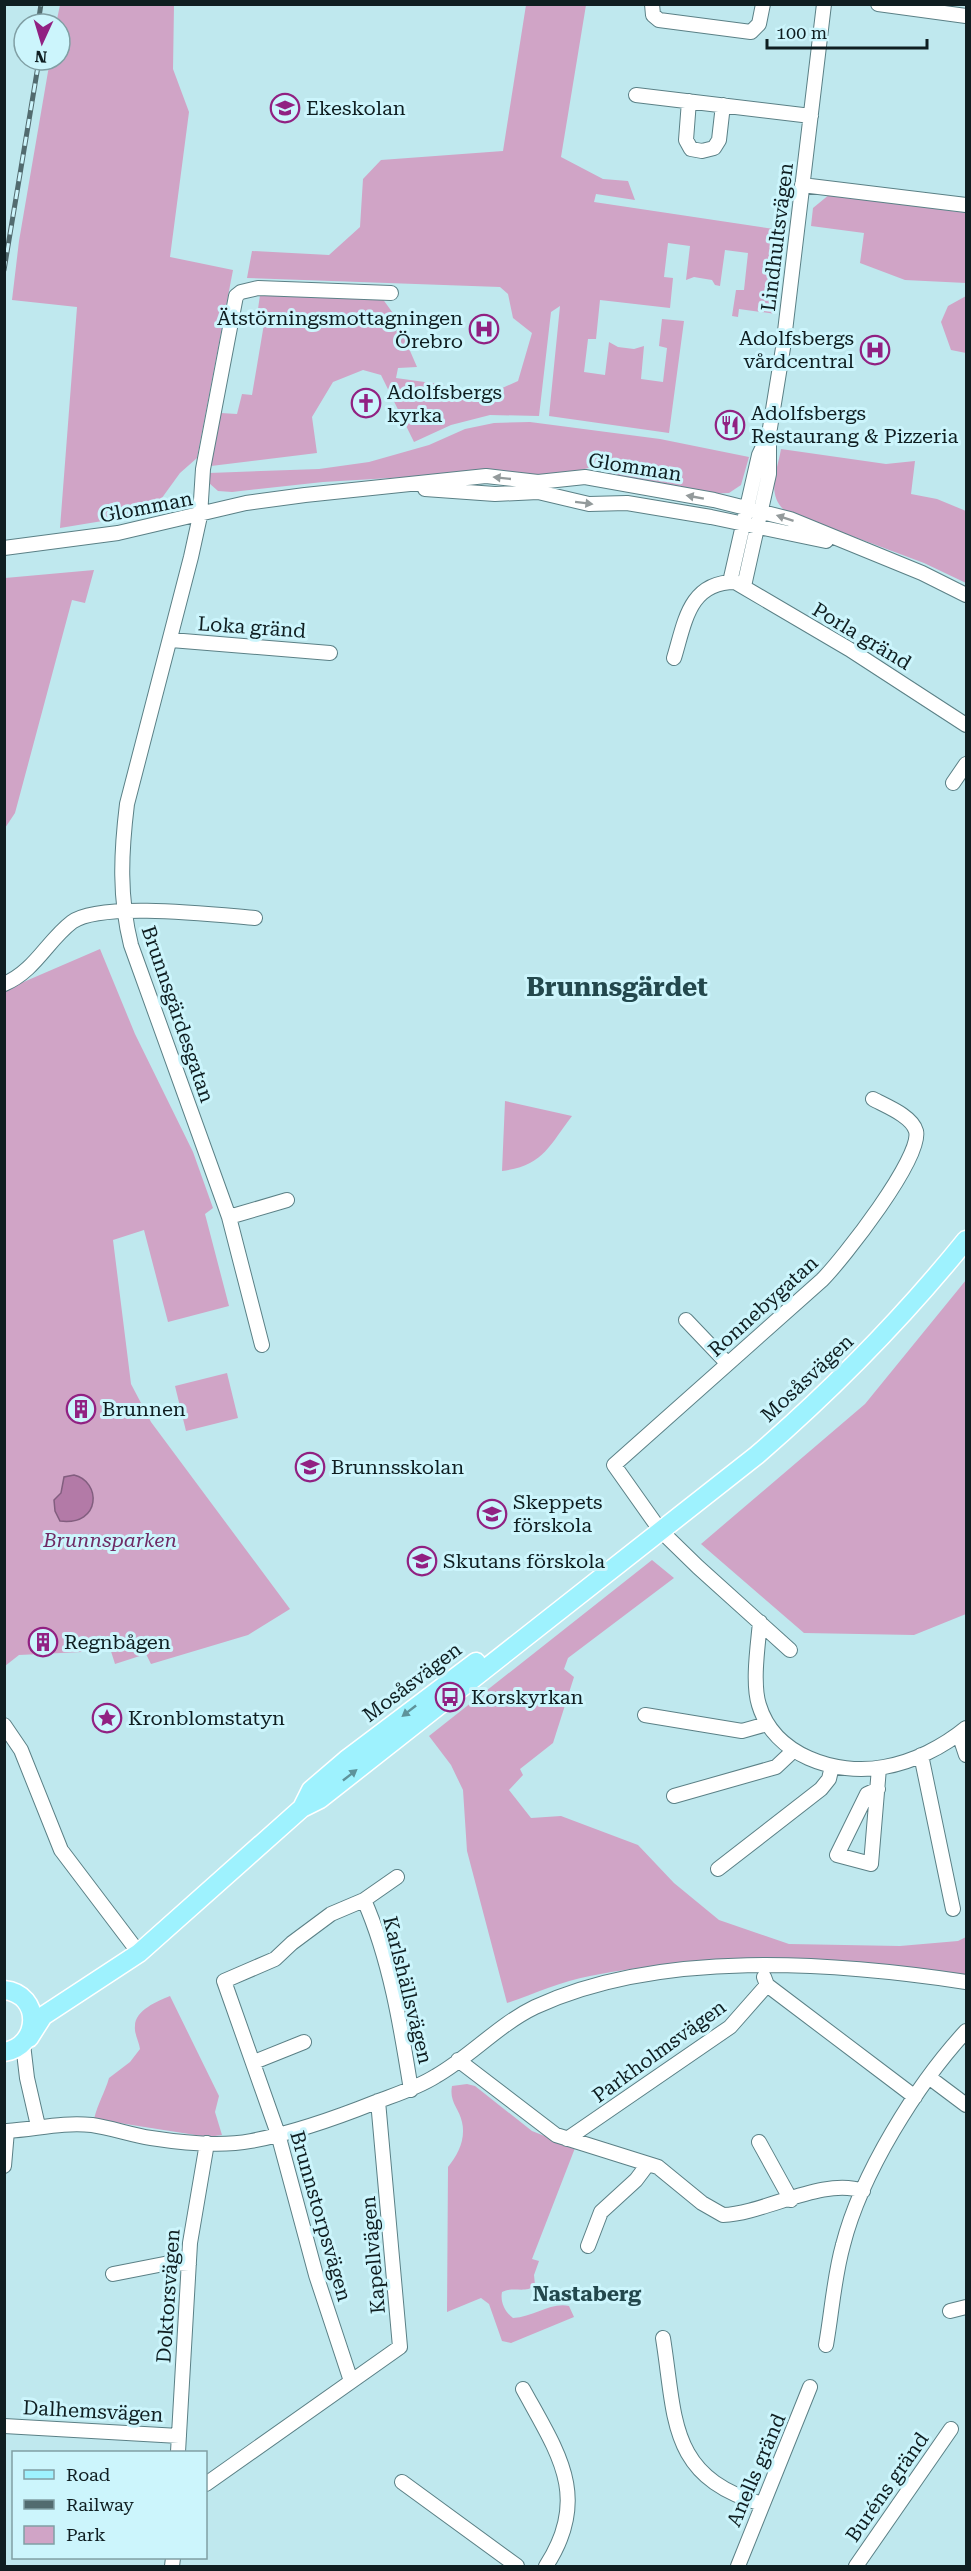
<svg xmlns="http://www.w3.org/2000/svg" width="971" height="2571" font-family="'Roboto Serif',serif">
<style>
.green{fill:#d0a4c6}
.water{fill:#b37aa7;stroke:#825e7f;stroke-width:1.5}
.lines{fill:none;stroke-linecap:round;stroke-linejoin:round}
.minor-casing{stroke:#5b8086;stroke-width:16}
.major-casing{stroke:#fff;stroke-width:21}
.minor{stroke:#fff;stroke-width:14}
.major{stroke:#9ef2fe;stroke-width:18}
.rail-casing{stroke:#526b6f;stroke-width:5}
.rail{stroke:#ccf5fc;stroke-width:3;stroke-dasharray:9;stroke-linecap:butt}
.oneway{fill:#939a9b}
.oneway2{fill:#5e939b}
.labels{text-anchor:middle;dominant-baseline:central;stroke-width:6;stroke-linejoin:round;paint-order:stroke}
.poi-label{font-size:20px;fill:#0f1e21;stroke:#ccf5fc;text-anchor:start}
.street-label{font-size:20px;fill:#0f1e21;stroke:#ccf5fc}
.park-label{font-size:20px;font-style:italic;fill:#6f2a64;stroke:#ccf5fc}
.neighbourhood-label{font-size:21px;font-weight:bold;fill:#23484d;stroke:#ccf5fc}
.district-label{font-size:26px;font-weight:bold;fill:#23484d;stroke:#ccf5fc}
</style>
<rect width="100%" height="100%" fill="#bfe8ee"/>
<path class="green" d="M60,5H174L173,69L189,112L170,257L233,270L197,458L180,473L151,513L60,528L77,307L12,300L19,241L50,60H60V24H56Z
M526,5H586L561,157L603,179L628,181L635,200L596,194L594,202L787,231L776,314L739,309L738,317L732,316L736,290H744L748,253L725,250L720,286L715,285L712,280L694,277L686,280L690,246L668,243L664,277L673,278L670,308L600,300L596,339H588L584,372L605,375L609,342L618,347L634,349L644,346L641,379L663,382L667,348L659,346L662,319L684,321L669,433L549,416L560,306L551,312L539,416L490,415L451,425L414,442L381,375L363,370L333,382L312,417L317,453L211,466L221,413L237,414L242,394L252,395L265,318L257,316L260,295L382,298L395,316L417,367L398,368L396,378L439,384L480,398L518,381L532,333L513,318L508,294L500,287L247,278L252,251L329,255L360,227L363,179L381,160L503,151Z
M830,194L966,213V283L905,280L860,263L864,233L811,226L813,208Z
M966,296V353L951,350L941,322L948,306Z
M530,422L660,439L749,457L741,485L729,493L703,494L628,479L592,467L547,479L492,472L323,482L232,492L218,491L209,483V473L319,469L369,462L429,445L465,429L494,423Z
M781,449L886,464L915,461L911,494L937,499L966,511V583L924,563L785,511C766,494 777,472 781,449Z
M94,570L85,603L72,600L15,813L5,828V578Z
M100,949L135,1034L193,1152L213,1208L205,1214L229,1306L168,1322L144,1230L113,1240L131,1384L151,1422L290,1609L248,1635L151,1664L146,1654L115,1664L109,1645L82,1648V1652L19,1655L5,1666V990Z
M505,1101L572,1116C549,1146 543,1166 502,1171Z
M966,1280V1614L914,1635L804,1633L701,1544L865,1404Z
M227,1373L238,1418L186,1431L175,1386Z
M652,1560L674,1578L568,1658L564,1669L574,1677L553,1743L520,1769L523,1775L509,1790L531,1818L561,1816L638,1845L674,1883L719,1920L789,1944L900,1946L958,1941L966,1937V1975C844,1955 713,1952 590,1976C562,1981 534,1994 507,2003L467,1851L463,1790L451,1765L429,1736Z
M170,1996L219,2096L215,2112L222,2135L208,2137L94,2119C98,2103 105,2092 109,2078L130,2062L140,2049C139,2041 134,2034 135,2026C135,2010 158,2001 170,1996Z
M467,2084L475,2086L532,2131L575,2148L532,2259L539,2261L534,2275L535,2285C527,2294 513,2286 502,2292C500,2302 505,2312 513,2318C534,2317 551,2302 569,2306L574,2317L511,2343L502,2341L489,2304L481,2298L447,2312L448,2167C458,2155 466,2139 462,2122C459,2108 449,2102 452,2086Z"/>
<path class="water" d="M74,1475C101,1481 102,1526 60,1521L55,1511L54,1500L61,1493L64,1477Z"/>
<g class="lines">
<g class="minor-casing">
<path id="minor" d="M652,4L653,15L659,20L751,32L759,24L763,4
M878,4L966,16
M636,95L811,116
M689,101L686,140L691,149L702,151L714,148L719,140L723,105
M802,185L966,205
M425,489L495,494L538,492L589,504L627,503L711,517L826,541
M4,548L118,533L246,503L305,495L486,476L538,482L585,477L714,500L790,519L922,573L966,595
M730,582L759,455L768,436
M744,586L769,474V434L783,348L824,4
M171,640L330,653
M674,658C685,622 689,582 735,582L849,649L966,725
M953,783L966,764
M4,984C35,971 47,941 72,922C100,901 218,915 255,918
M229,1217L287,1200
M686,1320L727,1363
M262,1345L229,1217L131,945C119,897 121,853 127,804L191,557L200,516L203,469L236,296L241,292L258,288L391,293
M760,1622C758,1645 752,1683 759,1705C774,1755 835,1776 884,1767C913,1762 943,1747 966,1728
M790,1650L698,1567L660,1530L614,1465L822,1280C842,1260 923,1157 916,1131C912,1116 886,1106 873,1099
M645,1715L742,1731L767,1724
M4,1725L21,1750L61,1850L139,1953
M959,1734L966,1755
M921,1755L953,1909
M878,1789L867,1794L837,1855L871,1864L879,1768
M674,1796L776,1767L793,1751
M718,1869L821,1789L829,1779L832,1766
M364,1900C390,1959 401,2027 411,2090
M764,1977L767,1985L915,2097
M23,2044L27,2078L38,2126
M458,2060L556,2135L658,2167L702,2203L723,2215C766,2213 823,2177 863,2191
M254,2062L304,2042
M930,2078L966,2105
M567,2139L730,2027L767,1985
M759,2142L791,2200
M4,2166L7,2131C37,2129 62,2122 92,2125C112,2128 131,2135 151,2138C183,2143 220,2147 251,2141C294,2133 336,2118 376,2102C397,2094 417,2088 436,2076C471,2056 498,2025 535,2007C660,1949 833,1962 966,1982
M588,2246L601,2212L636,2180L648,2164
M113,2274L169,2263L189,2264
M950,2311L966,2307
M663,2338C676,2419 668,2477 762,2504
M826,2345C832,2311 834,2277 843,2245C861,2174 917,2084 966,2031
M351,2381L316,2275L278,2134L224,1981L275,1959L292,1943L331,1914L364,1900L397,1877
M523,2389C558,2453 591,2497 546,2566
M4,2426L179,2436
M178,2452L190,2243L207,2143
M402,2482L517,2566
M206,2484L400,2347L378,2101
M172,2566L173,2558
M738,2566L810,2387
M856,2566L951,2429"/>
</g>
<g class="major-casing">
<path id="major" d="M302,1808L311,1790L346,1760L476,1662
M4,1990C43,1994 40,2047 4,2052
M29,2038L43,2016L139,1953L302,1808L320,1799L757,1455C833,1389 903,1318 966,1240"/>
</g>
<use href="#minor" class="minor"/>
<use href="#major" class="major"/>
<g class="rail-casing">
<path id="rail" d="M38,24L41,4
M4,270L39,60"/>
</g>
<use href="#rail" class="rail"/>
</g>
<defs><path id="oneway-solid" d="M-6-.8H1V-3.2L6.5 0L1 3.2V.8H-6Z" transform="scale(1.5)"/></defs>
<g class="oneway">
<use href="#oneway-solid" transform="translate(502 478) rotate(-174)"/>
<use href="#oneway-solid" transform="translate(695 497) rotate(-170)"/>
<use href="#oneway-solid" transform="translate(584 503) rotate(7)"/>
<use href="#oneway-solid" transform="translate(785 518) rotate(-162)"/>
</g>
<g class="oneway2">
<use href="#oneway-solid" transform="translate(409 1711) rotate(142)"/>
<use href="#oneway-solid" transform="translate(350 1775) rotate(-38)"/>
</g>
<defs>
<g id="school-ring" transform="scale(1.5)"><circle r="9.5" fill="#ccf5fc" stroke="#912182" stroke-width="1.5"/><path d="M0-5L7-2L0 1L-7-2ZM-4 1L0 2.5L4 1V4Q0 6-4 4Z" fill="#912182"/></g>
<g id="hospital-ring" transform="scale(1.5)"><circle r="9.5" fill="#ccf5fc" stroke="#912182" stroke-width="1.5"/><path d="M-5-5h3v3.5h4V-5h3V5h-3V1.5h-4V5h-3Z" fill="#912182"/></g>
<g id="church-ring" transform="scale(1.5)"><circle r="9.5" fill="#ccf5fc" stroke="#912182" stroke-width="1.5"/><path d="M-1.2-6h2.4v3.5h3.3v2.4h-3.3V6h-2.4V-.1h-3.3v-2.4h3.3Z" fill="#912182"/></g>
<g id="restaurant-ring" transform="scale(1.5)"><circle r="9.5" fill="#ccf5fc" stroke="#912182" stroke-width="1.5"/><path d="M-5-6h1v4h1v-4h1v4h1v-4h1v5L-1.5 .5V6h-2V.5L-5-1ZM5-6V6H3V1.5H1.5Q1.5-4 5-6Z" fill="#912182"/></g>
<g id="building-ring" transform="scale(1.5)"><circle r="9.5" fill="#ccf5fc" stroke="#912182" stroke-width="1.5"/><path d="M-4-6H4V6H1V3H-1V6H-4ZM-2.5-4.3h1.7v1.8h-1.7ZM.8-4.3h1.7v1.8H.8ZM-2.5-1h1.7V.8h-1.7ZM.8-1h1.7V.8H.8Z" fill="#912182"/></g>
<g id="bus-ring" transform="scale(1.5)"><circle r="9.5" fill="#ccf5fc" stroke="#912182" stroke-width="1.5"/><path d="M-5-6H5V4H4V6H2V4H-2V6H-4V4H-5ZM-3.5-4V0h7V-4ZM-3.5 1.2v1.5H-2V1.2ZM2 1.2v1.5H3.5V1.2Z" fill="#912182"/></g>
<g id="sight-ring" transform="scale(1.5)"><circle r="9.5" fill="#ccf5fc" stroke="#912182" stroke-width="1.5"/><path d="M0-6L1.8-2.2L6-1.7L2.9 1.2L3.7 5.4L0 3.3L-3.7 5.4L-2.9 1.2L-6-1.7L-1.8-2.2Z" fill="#912182"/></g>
</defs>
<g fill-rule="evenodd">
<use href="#school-ring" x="285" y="108"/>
<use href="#hospital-ring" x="484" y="329"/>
<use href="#hospital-ring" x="875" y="350"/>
<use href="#church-ring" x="366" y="403"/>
<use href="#restaurant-ring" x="730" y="425"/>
<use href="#building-ring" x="81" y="1409"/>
<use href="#school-ring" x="310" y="1467"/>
<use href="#school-ring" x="492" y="1514"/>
<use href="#school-ring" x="422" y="1561"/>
<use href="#building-ring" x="43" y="1642"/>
<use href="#bus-ring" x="450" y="1697"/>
<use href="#sight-ring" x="107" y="1718"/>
</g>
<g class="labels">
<g class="poi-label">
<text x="306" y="108">Ekeskolan</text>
<text x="463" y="318" text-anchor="end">Ätstörningsmottagningen<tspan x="463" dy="23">Örebro</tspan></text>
<text x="854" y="338" text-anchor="end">Adolfsbergs<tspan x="854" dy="23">vårdcentral</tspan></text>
<text x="387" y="392">Adolfsbergs<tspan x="387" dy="23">kyrka</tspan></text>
<text x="751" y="413">Adolfsbergs<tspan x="751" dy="23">Restaurang &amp; Pizzeria</tspan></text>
<text x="102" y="1409">Brunnen</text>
<text x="331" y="1467">Brunnsskolan</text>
<text x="513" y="1502">Skeppets<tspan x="513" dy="23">förskola</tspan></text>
<text x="443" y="1561">Skutans förskola</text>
<text x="64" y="1642">Regnbågen</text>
<text x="471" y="1697">Korskyrkan</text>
<text x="128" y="1718">Kronblomstatyn</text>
</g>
<g class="street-label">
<text transform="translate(777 237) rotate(-83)">Lindhultsvägen</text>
<text transform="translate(635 467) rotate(9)">Glomman</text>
<text transform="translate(146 507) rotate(-11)">Glomman</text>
<text transform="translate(252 627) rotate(4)">Loka gränd</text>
<text transform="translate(862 636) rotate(31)">Porla gränd</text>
<text transform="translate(178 1014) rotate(71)">Brunnsgärdesgatan</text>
<text transform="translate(763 1306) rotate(-42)">Ronnebygatan</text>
<text transform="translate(807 1378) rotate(-43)">Mosåsvägen</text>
<text transform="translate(412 1682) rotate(-37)">Mosåsvägen</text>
<text transform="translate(408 1990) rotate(76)">Karlshällsvägen</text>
<text transform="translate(659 2051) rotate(-36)">Parkholmsvägen</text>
<text transform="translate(321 2216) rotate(74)">Brunnstorpsvägen</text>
<text transform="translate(373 2255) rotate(-95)">Kapellvägen</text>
<text transform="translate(168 2296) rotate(-86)">Doktorsvägen</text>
<text transform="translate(93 2411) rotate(3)">Dalhemsvägen</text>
<text transform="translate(756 2470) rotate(-67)">Anells gränd</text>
<text transform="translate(887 2487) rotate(-55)">Buréns gränd</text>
</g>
<g class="park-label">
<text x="110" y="1540">Brunnsparken</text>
</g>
<g class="neighbourhood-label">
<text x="587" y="2294">Nastaberg</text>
</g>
<g class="district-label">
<text x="617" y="987">Brunnsgärdet</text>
</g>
</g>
<rect width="971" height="2571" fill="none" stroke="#0f1e21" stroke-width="12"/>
<rect x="12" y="2451" width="195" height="108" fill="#ccf5fc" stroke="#809fa4" stroke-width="1.5"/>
<rect x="24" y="2470" width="30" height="9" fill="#9ef2fe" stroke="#809fa4" stroke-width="1.5"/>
<text x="66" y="2481" font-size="18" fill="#0f1e21">Road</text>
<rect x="24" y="2500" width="30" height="9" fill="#526b6f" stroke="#809fa4" stroke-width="1.5"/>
<text x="66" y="2511" font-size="18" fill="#0f1e21">Railway</text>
<rect x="24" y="2526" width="30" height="18" fill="#d0a4c6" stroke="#809fa4" stroke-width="1.5"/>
<text x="66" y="2541" font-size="18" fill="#0f1e21">Park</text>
<g transform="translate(42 42) rotate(184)"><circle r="28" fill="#ccf5fc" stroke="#809fa4" stroke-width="1.5"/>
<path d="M0-4.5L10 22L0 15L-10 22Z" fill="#912182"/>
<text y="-9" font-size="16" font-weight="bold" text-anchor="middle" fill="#0f1e21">N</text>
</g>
<path d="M767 39v9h160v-9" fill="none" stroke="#0f1e21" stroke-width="3"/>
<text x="776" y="39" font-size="18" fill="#0f1e21" stroke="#ccf5fc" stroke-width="4.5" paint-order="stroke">100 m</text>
</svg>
